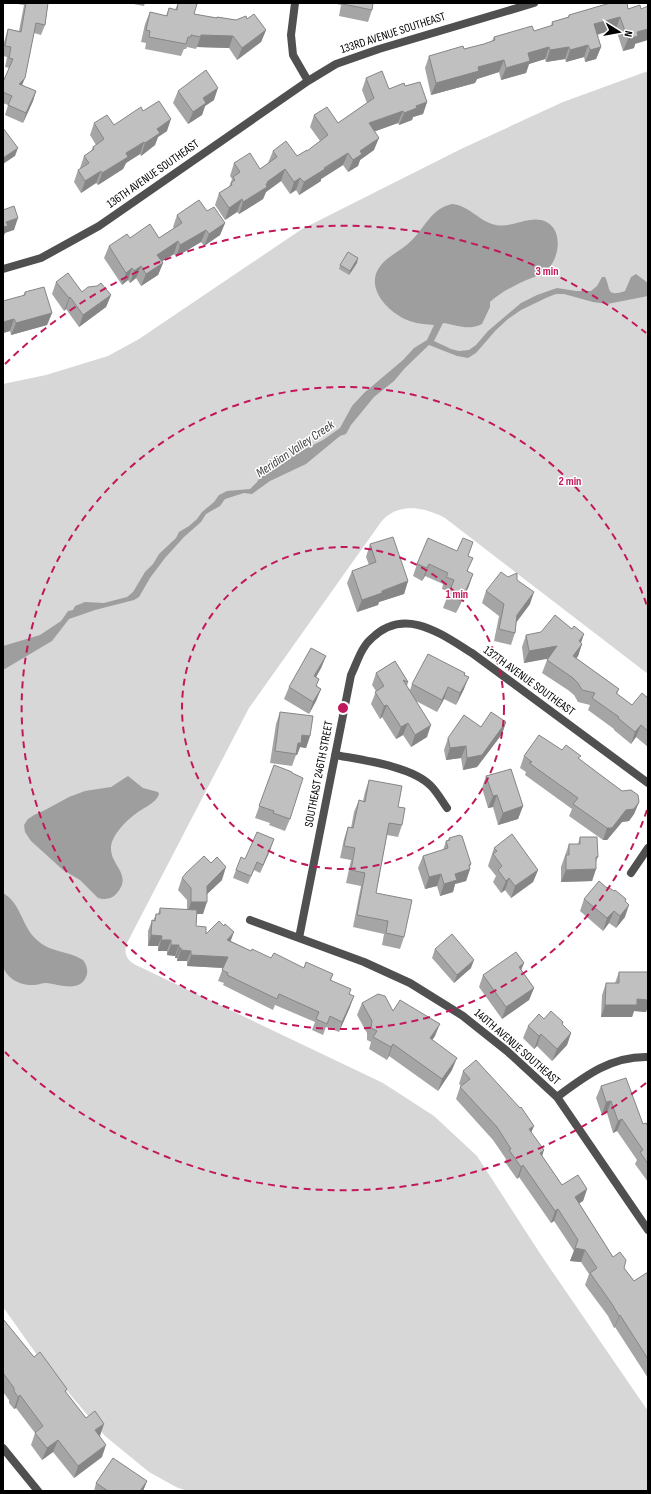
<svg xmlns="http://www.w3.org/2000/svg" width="651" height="1494" font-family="'Sofia Sans Condensed',sans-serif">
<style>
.green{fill:#d7d7d7}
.water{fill:#9e9e9e}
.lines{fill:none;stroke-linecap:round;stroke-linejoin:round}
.street{stroke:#505050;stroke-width:8}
.wall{fill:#a5a5a5}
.shaded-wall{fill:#868686}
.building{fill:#c0c0c0;stroke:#868686}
.ring{fill:none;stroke:#c2185b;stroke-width:2;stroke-dasharray:7 5}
.labels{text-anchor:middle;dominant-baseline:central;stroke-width:3;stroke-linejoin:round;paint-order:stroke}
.street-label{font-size:12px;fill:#000;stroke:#fff}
.water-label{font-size:13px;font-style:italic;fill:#3f3f3f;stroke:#fff}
.centre{fill:#c2185b;stroke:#fff;stroke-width:2}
.ring-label{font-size:12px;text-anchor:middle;font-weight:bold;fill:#c2185b;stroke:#fff;stroke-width:3;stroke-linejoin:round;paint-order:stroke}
</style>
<rect width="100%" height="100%" fill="#fff"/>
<path class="green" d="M648,71V674L445,518C424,507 398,502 381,522L249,708L127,943C123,954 127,961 138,966L383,1083L434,1116L477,1156L543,1258L648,1411V1491H187L176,1487L149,1472L105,1436L37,1355L3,1307V384L46,375L108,356L139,339L302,229L461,149L563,102Z"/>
<path class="water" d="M452,204C471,206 479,222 496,225C511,228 526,217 541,220C564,225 561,258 546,271C541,274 535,277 529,279C515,285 501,292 490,302V307L482,324C468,331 458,325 443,323L434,341L451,349L459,351L469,350L476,345L488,331L521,303L537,295L557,288L576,291H591L597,286L602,277H605C611,287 605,298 625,291L631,277L636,274L648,283V296L607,304L593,302L564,294H556L548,297L521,310L508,319L496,330L476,353L468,358L457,356L429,345L405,368L394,381L374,397L351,425L346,434L340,436L306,464L270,481L252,494L244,493L225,499L220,506L206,514L201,522L184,537L165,558L150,578L139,597L134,600L95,610L69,619L52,641L3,670V646L40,635L61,621L68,611L73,610L75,606L85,602L104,603L127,597L133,592L145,572L153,564L159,554L176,538L179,532L189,526L197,519L202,512L214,502L219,495L227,491L250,489L257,482L262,474L271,471L301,451L323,440L340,428L352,406L364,393L403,360L414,348L427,340L434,325C427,324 419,324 413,322C391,316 362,288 381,265C389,255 403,250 412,240C425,227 432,208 452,204Z
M128,776L143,788L158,792L159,794C156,803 145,807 138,812C128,819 111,835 111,848C110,865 133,875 117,893C112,899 105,900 98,898L80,880L63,870L31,841L25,832L24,825L28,819L34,815L45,810L69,797L85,791L111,787Z
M3,893C22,904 21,926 37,940C49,952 69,951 83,960C86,964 88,969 87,974C82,994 59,984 46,983C42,983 38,985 34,985C21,986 5,978 3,965Z"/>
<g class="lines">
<path class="street" d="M295,3L291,35L293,55L308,81
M3,269L41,258L99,226L308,81L336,64L379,49L534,3
M335,755C362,760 412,766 431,786C437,792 442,801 447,808
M631,873L648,848
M250,920L364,962L410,983L463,1016L507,1051L557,1097L648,1230
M299,938L351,675C357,663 361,647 372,638C405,606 441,634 472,653L648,783
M557,1097C585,1076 611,1056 648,1057
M3,1448L38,1491"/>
</g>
<path class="wall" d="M11,3H48L45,25L41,35L34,33L22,85L36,91L33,101L23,123L5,115L8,105L3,103V82L9,68L5,67L7,57L3,56V46L5,39L8,29L19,31L24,5Z
M128,3H145L144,6Z
M178,3H191L194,14L216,18L217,17L236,20L247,19L266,30L261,42L237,60L229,48L197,47L196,49L187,47L186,49H184L181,56L145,49L146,43L141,42L145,24L150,12L166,16L169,8L175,10Z
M332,3H373L372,10L368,22L339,16L341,5Z
M627,3L635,44L634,48L623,51L616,29L597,34L601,47L596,59L585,62L584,57L566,62L565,59L546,62L545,59L529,64L526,73L501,80L499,72L477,79L475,83L431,95L425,68L429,56L464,49L484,44L492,41L494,37L534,31L551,26L552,22L568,17L569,15Z
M366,78L389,89L405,86L427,102L423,114L413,117L412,120L399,125L398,123L375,131L374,150L360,160L358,166L348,172L343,165L321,179V181L299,195L296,190L290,194L281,181L266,192L263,199L239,214L237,212L225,220L215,205L219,193L229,187L232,179L230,176L234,163L260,169L268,163L273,151L297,156L307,151L320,141L310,127L314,115L338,123L367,103L362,90Z
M178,91L214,100L205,106L202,115L188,124L173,103Z
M143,111L167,131L158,137L155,145L141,156L140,154L126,163L123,169L98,185L96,183L81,193L74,182L78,170L80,169V168L84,156L91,151L93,147L96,145L90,135L94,123L114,125Z
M207,211L225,223L220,235L204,246L201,242L176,257L174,254L162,261L163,263L158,275L141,286L136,278L130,283L128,280L122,285L104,258L109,246L130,238H159L174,228L173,227L177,215Z
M357,263L349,275L339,269L340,265Z
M56,282L82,292L111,295L106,307L79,327L66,309L64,311L52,294Z
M25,292L52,313L47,325L11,335L10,331L3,333Z
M370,544L408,581L404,594L379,602L378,605L357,612L347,583L352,571L369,565L366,557Z
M468,556V571L469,586L456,613L443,608L449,592L442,589L443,584L425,576L422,581L413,576L417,564Z
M508,577L517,580L530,604L516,622L515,633L511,645L494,641L499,616L482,603L486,591Z
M526,635L581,643L582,644L578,656L576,658L619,689L617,694L632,705L648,698V747L636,737L631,744L614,730V729L588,710L590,705L578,702L574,695L568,690L542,673L547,660L548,658L524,663L522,647Z
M326,656L321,668L316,677L317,686L321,689L316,701L309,714L284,699L289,687Z
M395,661L408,682L407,686L410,690L412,684L465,673L464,689L456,705L444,699L437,712L416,701L427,737L411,747L403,735L396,739L382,717L380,719L371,704L376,691L372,685L376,673Z
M280,712L310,736L306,748L300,747L297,755H296L292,766L270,763L276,724Z
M506,722L502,734L477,767L463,770L461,758L446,760L444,750L448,738L481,727Z
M562,750L579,759L622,791L639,802L634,814L629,821L622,822L607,840H603L569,816L572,809L525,775L526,772L520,768L524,756Z
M274,765L292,773L290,819L285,831L269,825L270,823L255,818Z
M486,776L523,806L518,819L498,825L493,807L488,808L482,788Z
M369,780L398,807L402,825L398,837L387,835L376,893L404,937L400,949L382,945L384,934L353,927L361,886L346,883L351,860L340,858L344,839L348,827L351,828L354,812L359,800L363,801L365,792Z
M580,837L598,857L596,862V869L592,881L561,882V867L569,844H578Z
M449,838L470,867V869L466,881L455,884L453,892L440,896L437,886L425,889L418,868L423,856L443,850L446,841L448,840Z
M271,848L260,873L254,870L248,884L233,878L236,870L245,859Z
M494,848L538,870L533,882L511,898L505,890L501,893L493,882L496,876L488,866Z
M182,878L222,880L207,894L203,914H197L196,926L206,934L231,941L251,951L271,958L304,968L333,974L331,980L350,994V1007L339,1032L326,1027L323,1035L312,1030L315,1022L275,1005L273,1010L223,985L224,983L218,981L223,968L187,966V961H177V958H175V956L167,955V951H158V946H148V931L152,920L153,921L156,914H158L160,908L187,910V900L178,890Z
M607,888L625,901V917L616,928L609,923L603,931L580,911L584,899Z
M435,949L471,968L454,983L432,958Z
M524,963L521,970L534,988L529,1000L502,1019L479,987L483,975Z
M619,972L647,981L646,1012L634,1011L632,1017H601L602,995L606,983H615Z
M362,1003L393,1011L435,1036L432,1040L452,1070L438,1091L389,1056L387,1060L369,1049L371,1042L367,1040V1033L357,1015Z
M544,1019L563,1022L562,1025L571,1033L567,1045L552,1061L537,1046L534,1049L523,1038L528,1026Z
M463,1071L531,1132L542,1156L562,1185L587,1189L583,1201L579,1203L613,1257L624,1268L634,1281L648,1272V1378L615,1327L614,1328L608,1316L585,1285L589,1274L581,1262L570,1261L574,1251L554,1221L551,1223L519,1177L517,1179L505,1162L506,1159L493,1140L456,1099L460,1087L461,1086L459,1084Z
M601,1086L643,1124L648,1126V1182L635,1164L637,1160L617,1131L613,1133L607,1113L602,1115L596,1098Z
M3,1319L34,1357L67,1389L66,1392L100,1436L102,1457L74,1478L53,1452L42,1460L31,1445L35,1433L16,1408L14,1409L9,1403V1400L3,1392Z
M147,1481L143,1491H94L96,1483Z"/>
<path class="shaded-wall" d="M620,17L616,29L590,37L594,24Z
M648,25V40L635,44L634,48L623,51L628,39Z
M266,30L261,42L237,60L242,48Z
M201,35L233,36L229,48L197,47Z
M588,45L584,57L566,62L570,50Z
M549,47L545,59L529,64L526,73L501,80L506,68L528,53Z
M569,47L565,59L546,62L550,50Z
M601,47L596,59L585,62L590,50Z
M504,60L499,72L477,79L475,83L431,95L436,83L478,67Z
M25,78L21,88L19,84Z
M218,88L214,100L205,106L202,115L188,124L193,112L203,98Z
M36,91L33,101L23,123L26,113Z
M427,102L423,114L413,117L412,120L399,125L404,113L416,106Z
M403,111L398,123L365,135L369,123Z
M171,119L167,131L158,137L155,145L141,156L145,143L157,129Z
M379,138L374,150L360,160L358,166L348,172L353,160L360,151Z
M144,142L140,154L126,163L123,169L98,185L102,173L126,153Z
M18,148L15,156L3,164V158Z
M348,153L343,165L321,179V181L299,195L304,182Z
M285,169L281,181L266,192L263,199L239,214L243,202L267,182Z
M101,171L96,183L81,193L85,181Z
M300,178L296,190L290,194L294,182Z
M242,199L237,212L225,220L229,208Z
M18,218L14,230L5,233L3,238V227L6,222Z
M225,223L220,235L204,246L209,234Z
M206,230L201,242L176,257L180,245Z
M178,241L174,254L153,267L157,255Z
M358,258L357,263L349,275L350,271Z
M163,263L158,275L141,286L146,274Z
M141,266L136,278L130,283L134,271Z
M132,268L128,280L122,285L126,273Z
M111,295L106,307L79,327L83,315Z
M70,297L66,309L64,311L69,298Z
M52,313L47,325L11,335L16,323Z
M14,319L10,331L3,333V322Z
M429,564L425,576L422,581L427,568Z
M473,574L469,586L456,613L461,601Z
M408,581L404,594L379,602L378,605L357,612L362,600L382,591Z
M534,592L530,604L513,627L517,615Z
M584,634L580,646L579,641Z
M582,644L578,656L569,668L573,656Z
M557,646L552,658L524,663L529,651Z
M326,656L321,668L310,688L314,676Z
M469,677L464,689L456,705L460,693Z
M448,687L444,699L437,712L442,700Z
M321,689L316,701L309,714L313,702Z
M387,705L382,717L380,719L384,706Z
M506,722L502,734L477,767L463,770L467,758Z
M408,723L403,735L396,739L401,727Z
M431,725L427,737L411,747L415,735Z
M641,725L636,737L631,744L635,732Z
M302,735L310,736L306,748L300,747L297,755H296L298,743Z
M466,746L461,758L446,760L450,748Z
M497,795L493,807L488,808L493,796Z
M639,802L634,814L629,821L622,822L607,840H603L607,828L626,810Z
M523,806L518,819L498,825L503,813Z
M274,839L271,848L260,873L263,865Z
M471,864L469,869H470L466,881L455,884L453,892L440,896L444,884L455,874Z
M226,867L222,880L203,898L207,886Z
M596,869L592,881L561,882L566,870Z
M538,870L533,882L511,898L515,886Z
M441,874L437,886L425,889L429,877Z
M509,878L505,890L501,893L506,881Z
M191,902H207L203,914H187Z
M629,905L625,917L616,928L620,916Z
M614,911L609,923L603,931L607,918Z
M234,932L230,943L227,940Z
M151,935L162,936L158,946H148Z
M161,940H171L167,951H158Z
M171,945H179L175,956L167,955Z
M179,948H181L177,958H175Z
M181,950L191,951L187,961H177Z
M191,955L228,957L225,968L187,966Z
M474,960L471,968L454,983L457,975Z
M524,963L519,975V967Z
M534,988L529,1000L502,1019L506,1007Z
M354,996L350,1007L339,1032L342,1022Z
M637,999L648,1000V1007L646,1012L634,1011L632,1017H601L605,1005Z
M440,1024L435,1036L425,1050L430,1038Z
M571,1033L567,1045L552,1061L557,1049Z
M541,1034L537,1046L534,1049L539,1036Z
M393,1044L389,1056L387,1060L391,1047Z
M457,1058L452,1070L438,1091L442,1079Z
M611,1101L607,1113L602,1115L606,1102Z
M622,1119L617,1131L613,1133L618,1121Z
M534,1126L529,1138V1129Z
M544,1150L540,1163V1153Z
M523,1165L519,1177L517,1179L521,1167Z
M587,1189L583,1201L570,1209L575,1197Z
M558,1209L554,1221L551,1223L555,1211Z
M575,1248L585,1250L581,1262L570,1261Z
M620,1315L615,1327L614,1328L619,1316Z
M20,1395L16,1408L14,1409L18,1397Z
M104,1424L100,1436L91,1442L95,1430Z
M58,1440L53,1452L42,1460L47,1448Z
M106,1445L102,1457L74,1478L78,1466Z
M147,1481L143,1491H140Z"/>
<path class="building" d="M26,3H48L45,25L36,23L25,78L19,84L36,91L26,113L8,105L12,96L3,92V82L13,59L9,58L11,47L5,46L8,29L21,32Z
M178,3H191L197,4L194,14L217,18V17L236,20L246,16L247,19L254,14L266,30L242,48L233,36L201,35L200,37L191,35V37H188L186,44L149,37L150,31L146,30L150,12L167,16L169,8L177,10Z
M343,3H373L372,10L343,4Z
M610,3H627L628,9L640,5L641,9L648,6V29L637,32L638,36L628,39L620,17L594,24L601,47L590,50L588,45L570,50L569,47L550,50L549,47L528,53L530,61L506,68L504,60L478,67L479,71L436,83L429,56L463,46L464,49L484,44L495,40L494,37L532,26L534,31L553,25L552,22L569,17V15Z
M206,70L218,88L203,98L206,103L193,112L178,91Z
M382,71L389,89L404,83L405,86L420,82L427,102L416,106L417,108L404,113L403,111L369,123L379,138L360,151L362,154L353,160L348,153L324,168L325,169L304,182L300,178L294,182L285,169L267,182L268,183L266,184L267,187L243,202L242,199L229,208L219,193L232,185L231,183L235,180L233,177L240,172L234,163L250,153L260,169L277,157L273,151L286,141L297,156L307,150V151L328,135L314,115L327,107L338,123L374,98L366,78Z
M159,101L171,119L157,129L160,133L145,143L144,142L126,153L128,157L102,173L101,171L85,181L78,170L89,163L84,156L94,149L93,147L104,139L94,123L107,115L114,125L141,107L143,111Z
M3,128L18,148L3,158Z
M199,200L207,211L214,207L225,223L209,234L206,230L180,245L178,241L157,255L163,263L146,274L141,266L134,271L132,268L126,273L109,246L127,234L130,238L150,224L159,238L182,223L177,215Z
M14,206L18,218L6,222L8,226L3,227V210Z
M348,252L358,258L350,271L340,265Z
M68,273L82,292L88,287L97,286L101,283L111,295L83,315L70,297L69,298L56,282Z
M44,287L52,313L16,323L14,319L3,322V301L25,295V292Z
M393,537L408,581L382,591V593L362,600L352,571L376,562L370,544Z
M428,538L457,551L463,538L473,542L468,556L473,558L467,571L473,574L461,601L448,595L454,580L446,577L448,573L429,564L427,568L417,564Z
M501,572L508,577L517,573V580L534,592L517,615L515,633L499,629L504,604L486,591Z
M555,615L572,629L574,626L584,634L579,641L582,644L573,656L619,689L616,693L632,705L642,693L648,698V731L641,725L635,732L618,718L619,717L592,698L595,693L582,690L578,683L573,678L547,660L557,646L529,651L526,635L541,632Z
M311,648L326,656L314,676L319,679L316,686L321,689L313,702L289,687Z
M428,654L465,673L464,675L469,677L460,693L448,687L442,700L412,684Z
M395,661L408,682L403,680L431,725L415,735L408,723L401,727L387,705L384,706L375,692L384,686L376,673Z
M280,712L313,716L310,736L302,735L301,743H298L296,754L275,751Z
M491,712L506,722L482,755L467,758L466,746L450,748L448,738L464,715L481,727Z
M539,735L562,750L566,745L581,756L578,758L622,791L631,790L638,795L639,802L634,809L626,810L612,828H607L573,804L578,798L529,763L532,762L524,756Z
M274,765L292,772V773L303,778L290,819L273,813L274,811L259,806Z
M511,769L523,806L503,813L497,795L493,796L486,776Z
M369,780L402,786L398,807L405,808L402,825L389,823L376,893L412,900L404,937L386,933L388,921L357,915L365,873L351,870L355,848L344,846L348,827L353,828L359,800L365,802Z
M257,832L274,839L263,865L257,862L251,876L236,870L241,857L245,859Z
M512,834L538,870L515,886L509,878L506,881L498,870L502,866L493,854L497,851L494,848Z
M460,835L461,836H462L471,864L469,865L470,869L455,874L457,880L444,884L441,874L429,877L423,856L448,848L446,841L450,840L449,838Z
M580,837H597L598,857H596V869L566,870V855H569V844H580Z
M204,856L211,863L217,857L226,867L207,886V902H191V888L182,878L186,873Z
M599,881L607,888L608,887L614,891L615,890L626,899L625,901L629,905L620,916L614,911L607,918L584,899Z
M160,908L197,910L196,926L206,927V934L219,921L224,926L225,924L234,932L227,940L251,951L252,949L271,958L274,953L304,968L306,962L333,974L330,980L351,989L349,994L354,996L342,1022L330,1016L327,1024L316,1019L319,1012L279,994L277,999L227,975L228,973L222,970L228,957L191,955V951L181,950V948H179V945H171V940H161L162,936L151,935L152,920L155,921L156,914H160Z
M452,934L474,960L457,975L435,949Z
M516,952L524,963L519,967L534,988L506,1007L483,975Z
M619,972H648V1000L637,999V1005H605L606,983H619Z
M378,994L385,996L393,1011L400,1000L440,1024L430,1038L457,1058L442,1079L393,1044L391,1047L373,1037L377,1031L371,1028L372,1021L362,1003Z
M551,1011L563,1022L562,1024L571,1033L557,1049L541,1034L539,1036L528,1026L539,1014L544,1019Z
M476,1060L520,1108L521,1107L534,1126L529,1129L544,1150L540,1153L562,1185L578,1175L587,1189L575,1197L613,1257L620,1252L626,1260L624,1268L634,1281L648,1272V1359L620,1315L619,1316L612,1304L590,1273L597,1268L585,1250L575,1248L578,1240L558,1209L555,1211L523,1165L521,1167L509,1150L511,1149L497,1127L460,1087L470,1079L463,1071Z
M626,1078L643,1124L646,1123L648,1126V1164L640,1152L643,1150L622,1119L618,1121L611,1101L606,1102L601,1086Z
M3,1319L34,1357L40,1352L67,1389L65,1391L86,1418L95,1411L104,1424L95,1430L106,1445L78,1466L58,1440L47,1448L35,1433L43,1426L20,1395L18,1397L14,1391V1388L3,1373Z
M113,1458L147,1481L140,1491H108L96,1483Z"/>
<g class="ring">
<circle cx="343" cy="708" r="161"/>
<path d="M647 810A321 321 0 1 1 647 606"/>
<path d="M646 1083A482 482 0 0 1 5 1052M5 364A482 482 0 0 1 646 333"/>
</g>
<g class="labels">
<g class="street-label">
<text transform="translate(393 33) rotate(-18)">133RD AVENUE SOUTHEAST</text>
<text transform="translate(153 174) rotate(-35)">136TH AVENUE SOUTHEAST</text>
<text transform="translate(529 681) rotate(36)">137TH AVENUE SOUTHEAST</text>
<text transform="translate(319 774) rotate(-79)">SOUTHEAST 246TH STREET</text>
<text transform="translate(517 1047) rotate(41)">140TH AVENUE SOUTHEAST</text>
</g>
<g class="water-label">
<text transform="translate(295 449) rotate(-34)">Meridian Valley Creek</text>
</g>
</g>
<circle cx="343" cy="708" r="6" class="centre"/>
<g class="ring-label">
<text x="547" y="275">3 min</text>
<text x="570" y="485">2 min</text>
<text x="457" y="598">1 min</text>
</g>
<rect width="651" height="1494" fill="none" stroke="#000000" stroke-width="8"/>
<g transform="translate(619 32) rotate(101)" stroke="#ffffff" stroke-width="3" paint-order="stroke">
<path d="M0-3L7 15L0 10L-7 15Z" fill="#000000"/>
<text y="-6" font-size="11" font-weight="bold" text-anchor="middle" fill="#000000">N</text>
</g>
</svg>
